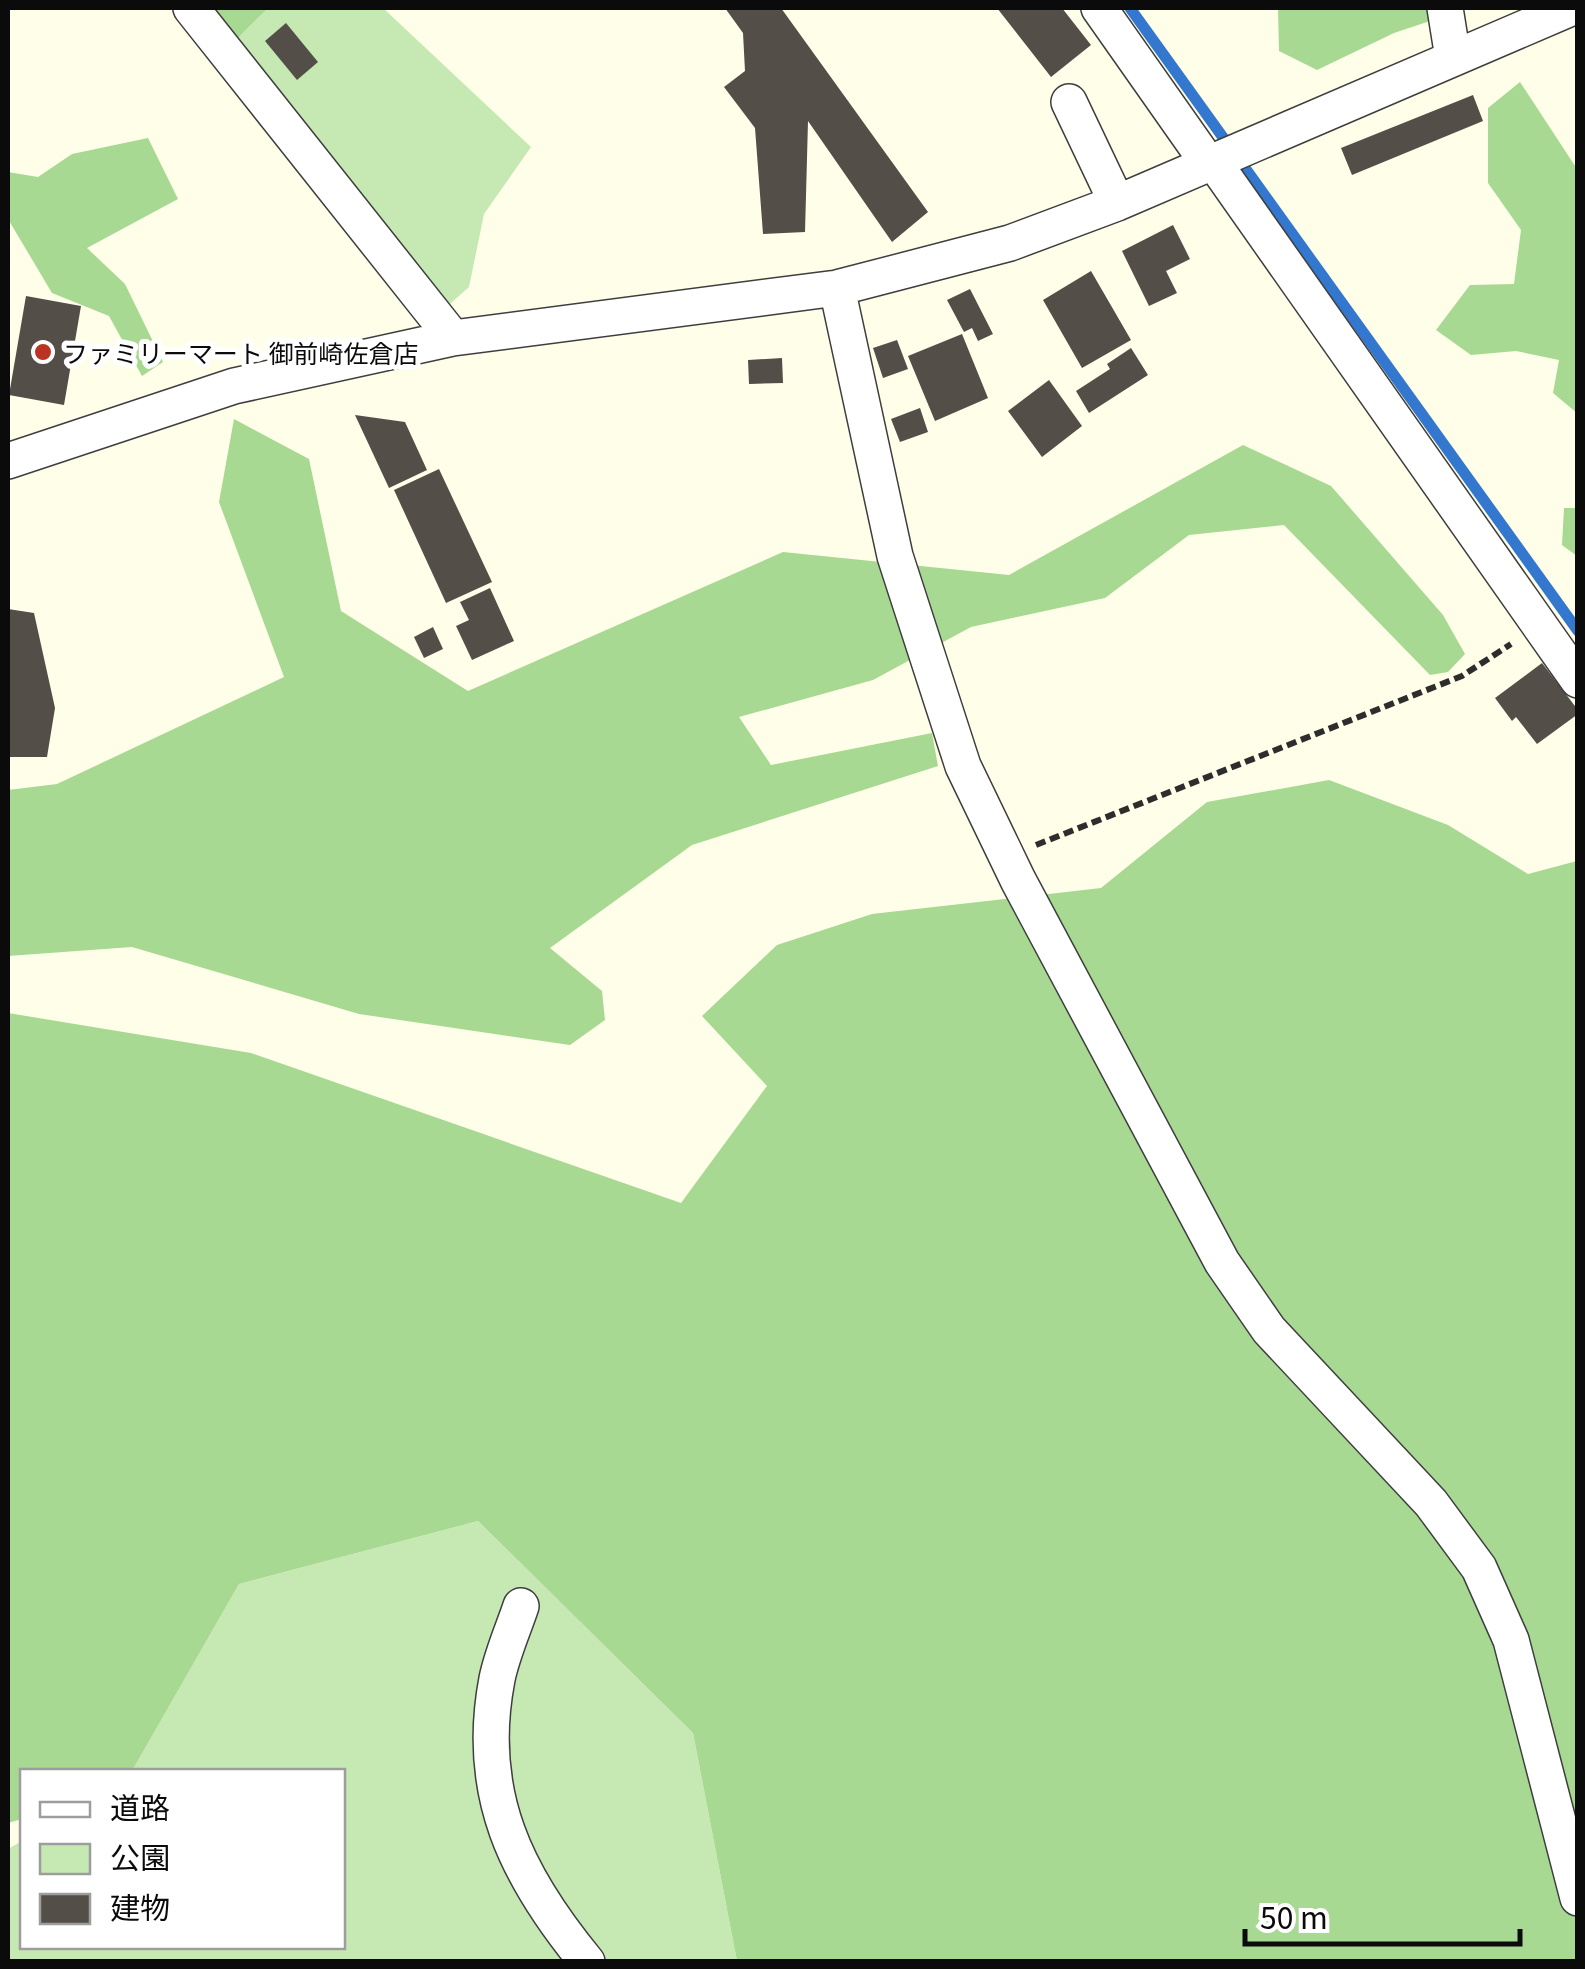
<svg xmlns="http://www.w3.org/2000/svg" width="1585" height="1969" font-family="Georgia,'Noto Sans JP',serif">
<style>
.green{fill:#c6e9b3}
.forest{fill:#a7d992}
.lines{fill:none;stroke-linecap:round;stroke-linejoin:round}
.stream{stroke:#3378ce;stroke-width:11}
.building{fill:#534e47}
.minor-casing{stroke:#3e3e3e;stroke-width:38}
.path{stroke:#2d2d2d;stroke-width:6;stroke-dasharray:10 5;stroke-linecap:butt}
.minor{stroke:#fff;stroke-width:35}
.poi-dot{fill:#b32;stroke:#fff;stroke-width:4}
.labels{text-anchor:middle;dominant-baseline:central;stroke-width:10;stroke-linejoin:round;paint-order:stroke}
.poi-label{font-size:25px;fill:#0b0b0b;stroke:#fff;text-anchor:start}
</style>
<rect width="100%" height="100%" fill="#fffee8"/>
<path class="green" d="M268,8H383L531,147L484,214L469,287L444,309L232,44Z
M478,1521L693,1733L737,1961L8,1962V1849L22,1841V1946H342V1772L132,1771L239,1584Z"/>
<path class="forest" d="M210,8H268L232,44Z
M1278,8H1469L1394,33L1317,70L1279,51Z
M1520,82L1577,169V413L1553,393L1559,360L1516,351L1471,355L1436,330L1470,285L1514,284L1521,230L1488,183V108Z
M148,138L178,199L87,248L125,284L163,362L142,376L109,316L52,293L8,219V172L38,177L72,154Z
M234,419L309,459L341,611L468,691L783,552L1009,575L1243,445L1331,486L1443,615L1465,654L1448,672L1430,675L1284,525L1189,535L1105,598L971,627L873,680L739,717L771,765L932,733L938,766L692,845L550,948L602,991L605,1020L570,1045L359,1014L132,947L8,956V790L57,784L284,677L219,502Z
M1564,508H1577V556L1562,545Z
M1329,780L1448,825L1528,874L1577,861V1961H737L693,1733L478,1521L239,1584L132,1771L22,1772V1819L8,1823V1013L251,1053L681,1203L767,1086L702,1016L777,945L872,914L1101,888L1207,802Z"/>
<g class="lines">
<path class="stream" d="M1130,8L1578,631"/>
</g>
<path class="building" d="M725,8H781L928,212L892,242L808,121L805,232L763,234L755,128L724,87L745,71L743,33Z
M997,8H1062L1091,45L1051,77Z
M286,23L318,62L297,80L265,41Z
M1473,95L1483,121L1352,175L1341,148Z
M1173,225L1190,259L1166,271L1177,293L1149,306L1122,251Z
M1091,271L1131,340L1082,368L1043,300Z
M970,289L993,334L978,341L972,328L964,332L947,300Z
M26,296L81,306L64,405L9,395Z
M962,334L988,398L935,421L908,356Z
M897,340L908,369L883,378L873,348Z
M1131,348L1148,375L1089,413L1076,391L1110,369L1107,364Z
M782,358L783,383L749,384L748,360Z
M1049,380L1082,426L1042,457L1008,411Z
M920,408L928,432L900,442L891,419Z
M355,415L405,422L427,470L389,488Z
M439,469L492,582L446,603L394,490Z
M490,588L514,641L472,660L456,626L469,620L460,602Z
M8,609L34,613L55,708L47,757H8Z
M433,627L443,649L424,658L414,637Z
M1542,663L1578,710V714L1537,744L1516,717L1512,721L1495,698Z"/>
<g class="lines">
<g class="minor-casing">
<path id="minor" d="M191,8L453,338
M1099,8L1208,163
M1445,8L1453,58
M1069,102L1117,203
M1213,161L1578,680
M837,288L895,556L963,766L1018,880L1222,1262L1269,1330L1431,1503L1479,1568L1511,1640L1578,1898
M8,461L234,386L453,338L837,288L1010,243L1117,203L1571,8
M521,1606C513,1630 502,1654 497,1679C475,1793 516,1876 587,1962"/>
</g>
<path class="path" d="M1036,845L1462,676L1511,644"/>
<use href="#minor" class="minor"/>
</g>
<circle class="poi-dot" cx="43" cy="352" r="10"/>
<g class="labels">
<g class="poi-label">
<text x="63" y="352">ファミリーマート 御前崎佐倉店</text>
</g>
</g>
<rect width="1585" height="1969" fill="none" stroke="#0b0b0b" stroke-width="20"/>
<rect x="20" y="1769" width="325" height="180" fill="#ffffff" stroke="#9d9d9d" stroke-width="2.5"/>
<rect x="40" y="1802" width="50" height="15" fill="#ffffff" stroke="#9d9d9d" stroke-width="2.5"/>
<text x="110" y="1819" font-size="30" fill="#0b0b0b">道路</text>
<rect x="40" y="1844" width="50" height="30" fill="#c6e9b3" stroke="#9d9d9d" stroke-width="2.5"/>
<text x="110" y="1869" font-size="30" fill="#0b0b0b">公園</text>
<rect x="40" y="1894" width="50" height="30" fill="#534e47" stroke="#9d9d9d" stroke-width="2.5"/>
<text x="110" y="1919" font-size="30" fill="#0b0b0b">建物</text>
<path d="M1245 1929v15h275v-15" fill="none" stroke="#0b0b0b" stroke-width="5"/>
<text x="1260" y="1929" font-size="30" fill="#0b0b0b" stroke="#ffffff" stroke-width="8" paint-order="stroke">50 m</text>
</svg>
